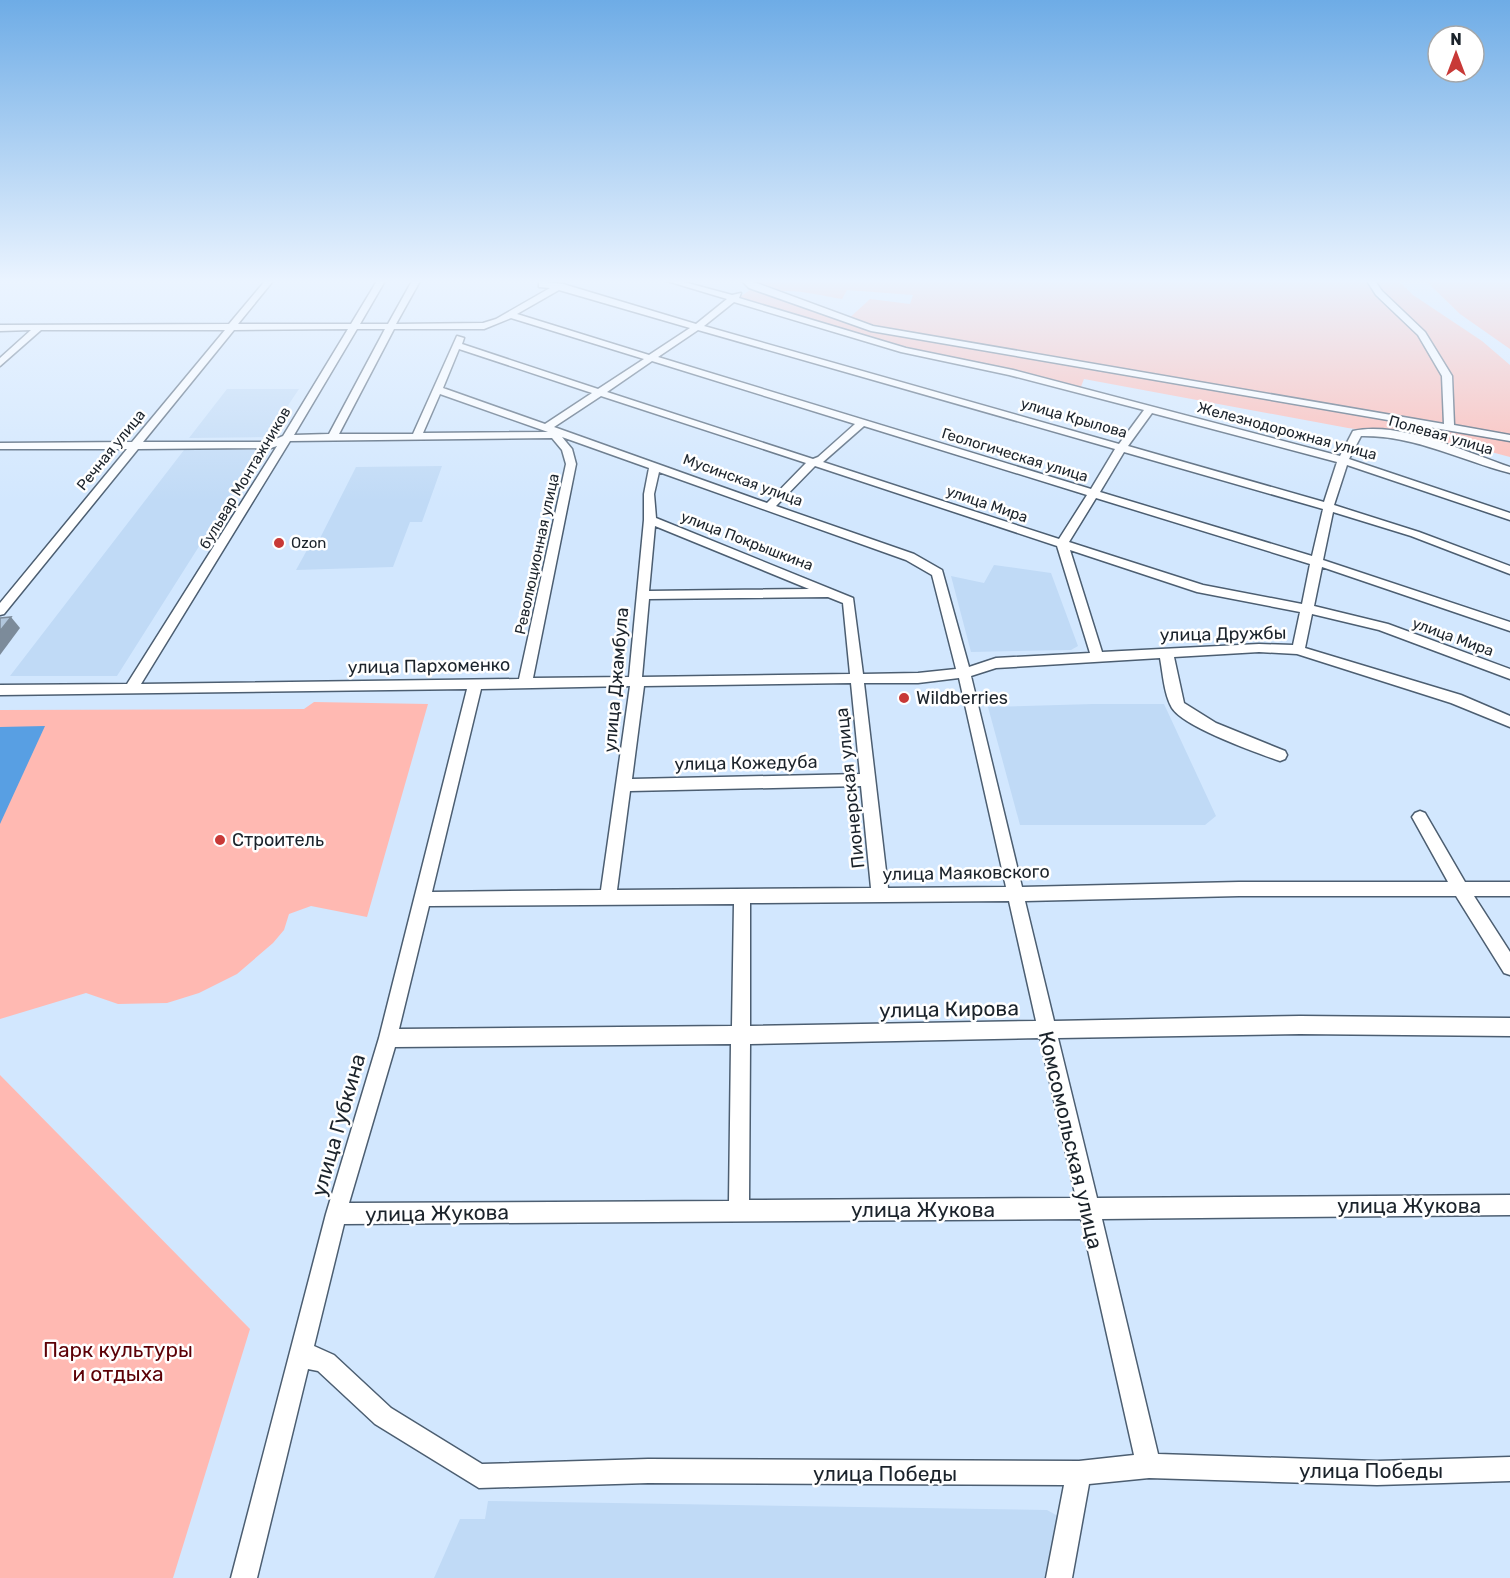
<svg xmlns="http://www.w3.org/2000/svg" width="1510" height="1578" font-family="Rubik,sans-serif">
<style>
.built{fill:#c0daf6}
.green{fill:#ffb9b2;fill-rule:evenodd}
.water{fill:#589fe3}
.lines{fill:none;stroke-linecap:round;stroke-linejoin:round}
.minor-casing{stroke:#4c5e71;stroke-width:3}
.minor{fill:#fff;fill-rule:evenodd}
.shaded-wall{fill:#7c8b9a}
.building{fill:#b1c6dc;stroke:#7c8b9a;stroke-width:1.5}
.poi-dot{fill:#c83937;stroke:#fff;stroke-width:2}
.labels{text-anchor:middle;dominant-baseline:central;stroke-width:5;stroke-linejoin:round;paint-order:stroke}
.far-street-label{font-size:15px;fill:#1b232b;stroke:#fff}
.far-poi-label{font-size:15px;fill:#1b232b;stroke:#fff;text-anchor:start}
.street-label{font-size:18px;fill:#1b232b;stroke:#fff}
.poi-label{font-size:18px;fill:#1b232b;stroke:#fff;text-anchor:start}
.near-street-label{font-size:21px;fill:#1b232b;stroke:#fff}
.near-park-label{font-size:21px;fill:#5c0006;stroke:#fff}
</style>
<rect width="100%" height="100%" fill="#d2e7fe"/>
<path class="built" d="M227,389H299L267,437L189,438Z
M184,450H260L117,676H10Z
M442,466L422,522H410L393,567L296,570L307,550H314L356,467Z
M994,565L1051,573L1078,646L1071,650L971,652L951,576L984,583Z
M1093,704H1164L1216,816L1205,825H1020L988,707Z
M488,1501L1047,1510L1065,1520L1052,1578H434L460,1519H485Z"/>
<path class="green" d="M749,281H1399L1413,295L1482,341L1510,365V457L1461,444L1462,452L1408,436L1348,428L1084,379L1080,389L920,352L738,298L756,286ZM847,290L913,295L910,304L870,299L845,322L770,295C782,285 826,297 842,299Z
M1426,281H1510V349L1460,314Z
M314,702L428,704L367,917L311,906L289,914L284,930L273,943L237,974L199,993L167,1003L118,1004L86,993L0,1019V710L304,709Z
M0,1075L250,1329L173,1578H0Z"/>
<path class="water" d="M45,726L0,824V727Z"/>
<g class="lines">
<g class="minor-casing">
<path id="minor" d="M265,281H273L238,324H351L377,281H385L360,324H388L412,281H420L396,324L483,323L496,319L550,288L539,287V281L563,284L696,324L727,299L667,281H680L732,295L741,293L739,298L906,348L1013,370L1340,456L1353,431C1401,421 1465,452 1510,467V473C1460,460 1414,435 1361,436L1349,459L1510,513V520L1347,465L1334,505L1419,532L1510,566V574L1411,536L1333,512L1323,560L1510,622V631L1322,567L1314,606L1388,624L1510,669V679L1379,630L1312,614L1305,648L1461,695L1510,716V727L1451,703L1297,654L1259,652L1174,657L1184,703L1216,723L1285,751L1287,755L1285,759L1280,761C1257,753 1184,727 1172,708C1164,694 1163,674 1160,658L996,668L971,676L1022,887L1239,882H1448L1412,817L1415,813L1420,811L1425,813L1465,882H1510V896H1474L1510,952V975L1504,973L1456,896H1239L1025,901L1054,1021L1300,1016L1510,1018V1036L1300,1034L1058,1038L1097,1198L1510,1195V1215L1102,1219L1158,1454L1377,1461L1510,1457V1481L1377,1485L1149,1478L1089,1484L1072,1578H1046L1064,1485L648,1483L479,1488L375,1424L318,1371L308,1369L257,1578H231L326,1214L379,1038L467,689L0,695V685L127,684L277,446L271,448L138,449L4,614L0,615V603L127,449H0V443L132,442L225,330H41L0,366V358L31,330L0,331V325L229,324ZM559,290L690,328L649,355L517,314ZM734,302L901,352L1009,375L1144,410L1119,444L704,326ZM511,318L644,359L598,389L462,344L464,338L457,336L413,434H339L394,329H484ZM348,329L283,436L269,442H143L234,330ZM357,329H385L329,434L294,435ZM698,330L1115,449L1091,489L658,357ZM459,349L592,393L545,424L443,388ZM652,361L855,424L818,457L813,459L607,392ZM440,394L548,432L423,433ZM601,396L806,463L767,503L554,427ZM1152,413L1337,462L1324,502L1128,446ZM864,426L1087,495L1059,539L823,462ZM562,437L649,468L644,494V520L629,677L533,678L576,464L572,449ZM552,438L562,450L566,464L519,679L141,684L290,441ZM1124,452L1323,509L1312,556L1100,492ZM815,466L1057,546L1090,653L996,658L969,667L942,570L914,554L776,506ZM659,472L906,560L932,575L956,669L918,673L863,674L853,598L656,518L654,494ZM1096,498L1310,564L1302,604L1203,585L1069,542ZM655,526L809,589L649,591ZM1070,550L1197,592L1300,612L1293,645L1259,644L1102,652ZM828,597L843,603L850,674L642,677L649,599ZM959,678L1006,887L888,888L864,683H918ZM851,683L860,774L632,779L644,686ZM630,686L601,890L432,892L481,689ZM861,786L871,888L617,890L630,791ZM1009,901L1036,1021L750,1026V903ZM734,904L732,1026L399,1029L429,906ZM1040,1038L1076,1198L749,1200L750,1044ZM731,1044L729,1201L349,1203L395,1047ZM1081,1219L1134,1455L1079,1461L648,1459L482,1464L391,1408L334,1355L314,1346L344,1224Z
M742,281H751L873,326L1444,424L1442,376L1418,335L1376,295L1367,281H1375L1382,291L1425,332L1452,376L1454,425L1510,435V441L871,331L749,288Z"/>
</g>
<use href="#minor" class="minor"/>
</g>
<path class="shaded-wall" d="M11,617L20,628L0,655V631Z"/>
<path class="building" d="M11,617L0,631V618Z"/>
<linearGradient id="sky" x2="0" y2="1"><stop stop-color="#6eace6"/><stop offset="0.56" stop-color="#ebf4ff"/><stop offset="1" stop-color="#ebf4ff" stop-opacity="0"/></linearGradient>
<rect width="1510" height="502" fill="url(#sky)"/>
<g class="poi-dot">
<circle cx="279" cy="543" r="6"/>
<circle cx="904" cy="698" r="6"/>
<circle cx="220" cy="840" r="6"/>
</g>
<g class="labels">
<g class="far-street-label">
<text transform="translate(1074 418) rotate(16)">улица Крылова</text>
<text transform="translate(1287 431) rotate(15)">Железнодорожная улица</text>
<text transform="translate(1441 435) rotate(16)">Полевая улица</text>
<text transform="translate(111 450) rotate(-51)">Речная улица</text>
<text transform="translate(1015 455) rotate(17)">Геологическая улица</text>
<text transform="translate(245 478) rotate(-59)">бульвар Монтажников</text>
<text transform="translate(743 480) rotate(20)">Мусинская улица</text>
<text transform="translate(987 504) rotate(19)">улица Мира</text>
<text transform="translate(747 541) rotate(21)">улица Покрышкина</text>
<text transform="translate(537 554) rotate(-78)">Революционная улица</text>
<text transform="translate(1453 637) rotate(20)">улица Мира</text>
</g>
<g class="far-poi-label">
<text x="291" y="543">Ozon</text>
</g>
<g class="street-label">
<text transform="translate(1223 634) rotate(-1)">улица Дружбы</text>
<text transform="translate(429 666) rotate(-1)">улица Пархоменко</text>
<text transform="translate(616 680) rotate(-85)">улица Джамбула</text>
<text transform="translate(746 763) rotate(-1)">улица Кожедуба</text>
<text transform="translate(850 788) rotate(-96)">Пионерская улица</text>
<text transform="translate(966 873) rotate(-1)">улица Маяковского</text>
</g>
<g class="poi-label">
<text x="916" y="698">Wildberries</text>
<text x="232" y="840">Строитель</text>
</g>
<g class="near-street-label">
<text transform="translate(949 1009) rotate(-1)">улица Кирова</text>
<text transform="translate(338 1125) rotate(-74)">улица Губкина</text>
<text transform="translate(1071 1140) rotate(77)">Комсомольская улица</text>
<text x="1409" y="1205">улица Жукова</text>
<text x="923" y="1209">улица Жукова</text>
<text transform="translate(437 1213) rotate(-1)">улица Жукова</text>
<text x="1371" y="1470">улица Победы</text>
<text x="885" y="1473">улица Победы</text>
</g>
<g class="near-park-label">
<text x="118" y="1349">Парк культуры<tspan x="118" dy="24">и отдыха</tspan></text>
</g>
</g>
<g transform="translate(1456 54)"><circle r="28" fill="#ffffff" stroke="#a4a7aa" stroke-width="1.5"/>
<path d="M0-4.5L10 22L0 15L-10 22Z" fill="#c83937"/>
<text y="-9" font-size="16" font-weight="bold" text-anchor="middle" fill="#1b232b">N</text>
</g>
</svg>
